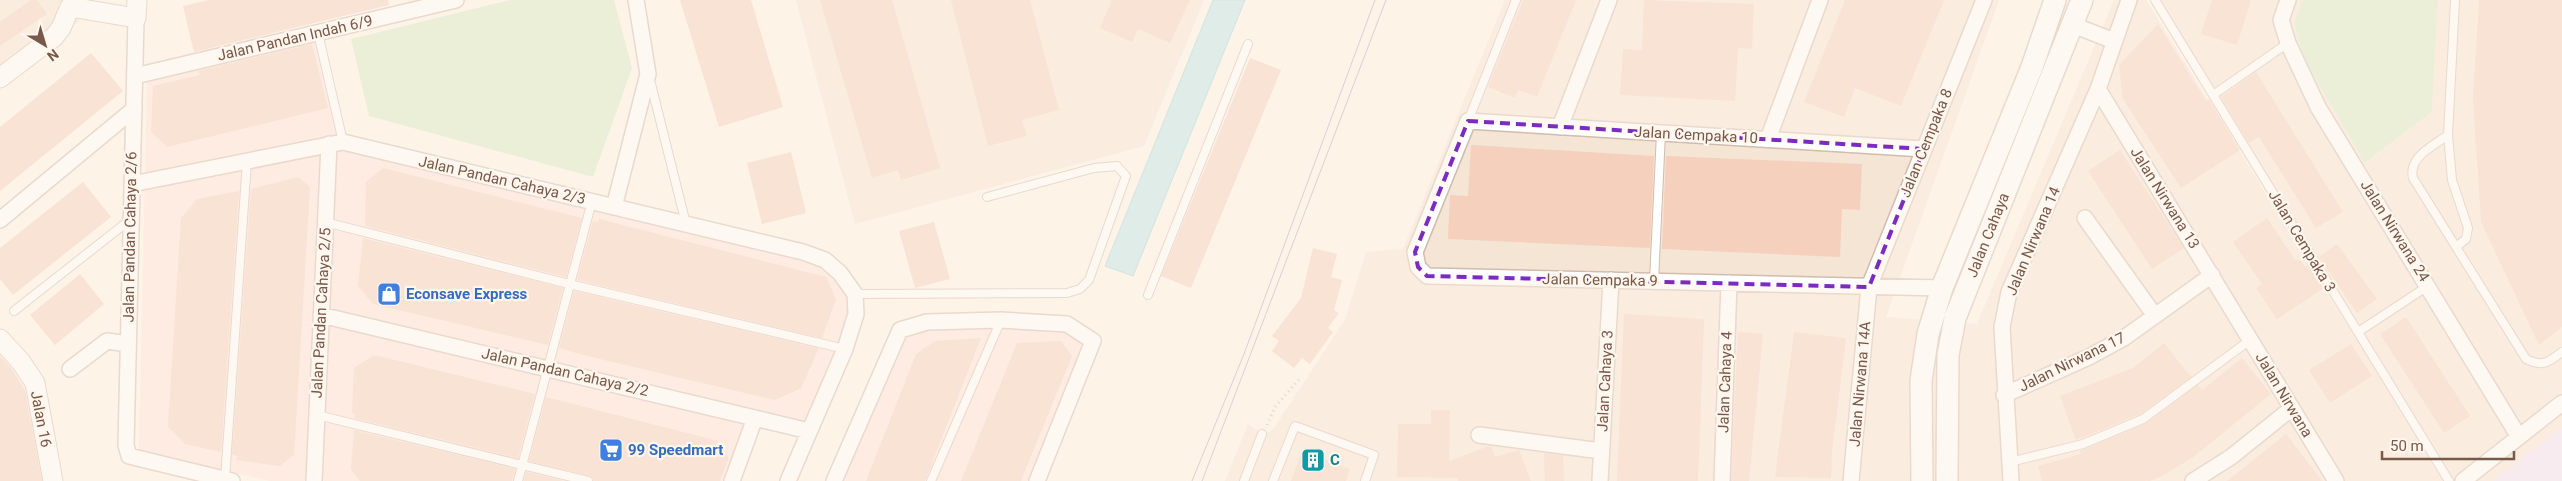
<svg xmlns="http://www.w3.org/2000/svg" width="2562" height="481" font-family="Roboto,sans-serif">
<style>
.residential{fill:#f5e5d5}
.commercial{fill:#fee3da}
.education{fill:#f0e3fa}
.green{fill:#d6ecc4}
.water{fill:#bae4e8;stroke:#9fd4db}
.building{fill:#f4d0bd}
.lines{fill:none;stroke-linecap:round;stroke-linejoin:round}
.service-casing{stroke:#d2bcae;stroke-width:10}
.minor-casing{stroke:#d2bcae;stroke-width:18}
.tertiary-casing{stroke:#d2bcae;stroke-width:21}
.secondary-casing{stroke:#d5bcab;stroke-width:24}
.path{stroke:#d9b39f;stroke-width:3;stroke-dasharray:1 4;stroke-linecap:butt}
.service{stroke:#fff;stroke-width:8}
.minor{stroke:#fff;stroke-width:15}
.tertiary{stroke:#fff;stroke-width:19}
.secondary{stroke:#fff;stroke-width:21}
.tram{stroke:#b5a4c8;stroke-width:1}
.marked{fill:none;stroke:#7b2cbf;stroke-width:4;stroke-dasharray:10 6;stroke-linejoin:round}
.labels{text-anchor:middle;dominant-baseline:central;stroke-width:4.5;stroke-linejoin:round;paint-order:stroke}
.street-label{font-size:15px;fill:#785849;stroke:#fff7ee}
.shop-label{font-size:15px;font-weight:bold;fill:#366cbe;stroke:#fff7ee;text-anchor:start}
.culture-label{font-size:15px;font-weight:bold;fill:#0d838f;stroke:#fff7ee;text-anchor:start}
</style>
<rect width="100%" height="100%" fill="#fdf3e7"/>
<path class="residential" d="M0,0H65L79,21L0,83Z
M796,0H1204L1144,146L855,224Z
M1505,0H1999L1886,317L1977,324L2114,0H2146L2368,359L2150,0H2302L2294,24L2304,59L2366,163L2432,112L2438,0H2562V481H1225L1248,424L1262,434L1272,431L1345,320L1366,252L1403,249Z"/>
<path class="commercial" d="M316,41L341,148L821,266L834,277L850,298L849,312L841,342L806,421L750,409L722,481H270L139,450L147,80Z
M1007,326L1065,331L1084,344L1028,481H843L905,336L928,328Z"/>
<path class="education" d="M2562,428V481H2493Z"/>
<path class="green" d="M510,0H614L632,68L593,177L369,116L351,39Z
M2302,0H2438L2432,112L2365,163L2304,59L2294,24Z"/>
<path class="water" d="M1213,0H1245L1133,276L1105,266Z"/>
<path class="building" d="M31,0H37L47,14L0,46V22Z
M209,0H388L389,5L194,52L183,6Z
M680,0H751L783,107L719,127Z
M820,0H892L940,168L901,180L898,170L872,178Z
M951,0H1030L1059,110L1022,120L1027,136L988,146Z
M1112,0H1190L1170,43L1138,29L1132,42L1100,28Z
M1523,0H1576L1537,97L1518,90L1515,98L1488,87Z
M1644,0L1754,4L1752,49L1738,48L1735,101L1620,95L1623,49L1642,50Z
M1845,0H1944L1901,106L1855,88L1844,117L1804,102Z
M2212,0H2251L2237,45L2201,34Z
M2479,0H2562V327L2539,345L2481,222L2473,99Z
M2158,24L2206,101L2209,99L2240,150L2181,188L2123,99L2119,65Z
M312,44L328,108L167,147L151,132L153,86L200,75L198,71Z
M91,53L123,91L0,191V127Z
M1250,58L1281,70L1191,288L1161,276Z
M2256,72L2343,212L2316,228L2259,137L2249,143L2221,97Z
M1471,145L1654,156L1650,248L1448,239L1450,195L1468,196Z
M2120,150L2184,248L2152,269L2088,171Z
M791,152L806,213L762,224L747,163Z
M1666,156L1862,164L1860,210L1842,209L1840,257L1662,249Z
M383,168L582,218L566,277L365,226L366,182Z
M298,177L310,187L294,455L280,466L236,460L237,456L232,455L251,189Z
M83,182L111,217L13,295L0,279V248Z
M239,191L221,452L185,444L168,427L181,218L197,199Z
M2267,218L2296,261L2299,259L2305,267L2310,264L2324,288L2277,319L2256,288L2262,284L2233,242Z
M599,219L826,277L836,299L822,338L577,280L593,221L598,222Z
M934,222L950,279L915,288L899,231Z
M363,238L563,288L548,345L373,304L358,286Z
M2337,244L2377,299L2357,313L2319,257Z
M1313,248L1337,254L1331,277L1342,280L1334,310L1339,313L1328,328L1333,332L1310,364L1302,358L1294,368L1272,351L1279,341L1272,336L1301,298Z
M80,274L104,304L55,345L30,315Z
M574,291L818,348V350L801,388L775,400L583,355L559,348Z
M1624,314L1704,319L1698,481H1617Z
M2406,317L2470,416L2444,433L2380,334Z
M1738,332L1763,334L1749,481H1731Z
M1794,332L1846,338L1832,452L1831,478L1775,477Z
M981,338L925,481H866L916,354L935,341Z
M1061,341L1072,356L1021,481H961L1017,343Z
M2164,343L2191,377L2140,414L2076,440L2060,396L2133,368Z
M2351,344L2372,376L2330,403L2309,370Z
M374,355L535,394L518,458L354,418L355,413H352L354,368Z
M0,356L12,369L25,390L42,481H0Z
M2242,358L2271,394L2192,458L2162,476L2150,481H2042L2038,466L2081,454L2080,451L2145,424L2198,385L2202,390Z
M546,397L718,441L729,458L720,481H594L589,476L529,461Z
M1431,410H1450L1449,461L1489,446H1491L1495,457L1519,450L1531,481H1458V478L1397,477L1398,424H1431Z
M354,430L515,469L512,481H360L351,469Z
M2286,434L2322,481H2227L2247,465Z
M1302,451L1350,469L1346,481H1291Z
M1544,453L1563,455L1564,481H1545Z
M526,472L564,481H524Z"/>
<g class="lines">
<g class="service-casing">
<path id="service" d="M2155,0L2449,481
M2455,0L2448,135L2452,180L2468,228L2466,239L2456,247L2526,359C2542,367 2548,363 2562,352
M318,33L343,142
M650,80L686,224
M2213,95L2288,43
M1468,121L1516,0
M2448,135C2433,146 2408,157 2413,178L2456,247
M325,222L569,284L845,349
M1654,281L1661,133
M855,294L1067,293L1080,289L1089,280L1126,176L1117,166L1094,168L987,197
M1148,295L1248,44
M14,311L131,219
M2358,332L2428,286
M317,415L588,481
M2010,462L2083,444L2143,419L2250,340
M225,479L247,161
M518,481L592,201
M931,481L1001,320
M1244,481L1262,434
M1273,481L1295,426L1374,455L1365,481"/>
</g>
<g class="minor-casing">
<path id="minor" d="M2288,0L2281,20L2288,43L2318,107L2519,437
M136,18L126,445L129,456L232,481
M2073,25L2114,41
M135,76L456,0
M2098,89L2336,481
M1560,127L1609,0
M1768,139L1820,0
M1924,149L1468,121L1415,252L1418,267L1427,276L1942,288
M132,184L343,142L803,252L825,260L840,273L855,294L856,314L845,349L788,481
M614,207L648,74L636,0
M2085,218L2155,316
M0,220L134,109
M321,315L809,431
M70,369L107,341L128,344
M2004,395L2089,357L2124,338L2212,275
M1479,435L1601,451
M314,481L329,144
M732,481L755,418
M834,481L900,330L927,322L1001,320L1067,324L1093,341L1037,481
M1600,481L1611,280
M1722,481L1729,283
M1851,481L1869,287L1984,0
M2011,481L2002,327L2009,292L2098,89L2129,0
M2193,481L2231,457L2292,408
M2463,481L2562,403"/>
</g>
<g class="tertiary-casing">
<path id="tertiary" d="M0,78L54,37L61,28L70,7L136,18L137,0
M0,339L21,362L35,383L53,481"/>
</g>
<g class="secondary-casing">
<path id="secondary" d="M1922,481L1921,381L1928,334L1942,288L2032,67L2055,0
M1947,481L1948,355L1955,318L2082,0"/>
</g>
<path class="path" d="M1267,425L1275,407L1301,377"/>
<use href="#service" class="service"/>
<use href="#minor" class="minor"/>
<use href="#tertiary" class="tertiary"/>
<use href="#secondary" class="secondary"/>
<path class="tram" d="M1192,481L1244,354L1375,0
M1202,481L1386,0"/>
</g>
<path d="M0 0H2562V481H0ZM1468,121L1924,149L1869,287L1427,276L1418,267L1415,252Z" fill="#fdf3e7" fill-opacity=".55" fill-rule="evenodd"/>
<path class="marked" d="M1468,121L1924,149L1869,287L1427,276L1418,267L1415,252Z"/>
<defs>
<g id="shop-square" transform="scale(1.25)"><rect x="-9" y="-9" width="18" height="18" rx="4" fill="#3f7fe0" stroke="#fff7ee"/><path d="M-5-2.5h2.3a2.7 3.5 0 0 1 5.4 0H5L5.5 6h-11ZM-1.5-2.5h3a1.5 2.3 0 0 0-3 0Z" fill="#fff"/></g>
<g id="supermarket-square" transform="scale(1.25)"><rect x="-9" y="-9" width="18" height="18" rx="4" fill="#3f7fe0" stroke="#fff7ee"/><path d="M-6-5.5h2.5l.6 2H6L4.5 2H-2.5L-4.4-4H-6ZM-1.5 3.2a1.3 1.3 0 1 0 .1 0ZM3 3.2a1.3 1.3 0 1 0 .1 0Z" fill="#fff"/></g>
<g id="building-square" transform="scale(1.25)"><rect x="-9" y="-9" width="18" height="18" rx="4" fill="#0f9aa8" stroke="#fff7ee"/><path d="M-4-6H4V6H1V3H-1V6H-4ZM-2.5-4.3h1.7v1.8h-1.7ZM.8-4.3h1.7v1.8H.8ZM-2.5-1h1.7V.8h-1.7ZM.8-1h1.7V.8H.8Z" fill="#fff"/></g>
</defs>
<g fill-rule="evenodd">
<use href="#shop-square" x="389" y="294"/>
<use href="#supermarket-square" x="611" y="450"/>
<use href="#building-square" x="1313" y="460"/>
</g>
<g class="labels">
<g class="street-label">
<text transform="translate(295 38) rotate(-13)">Jalan Pandan Indah 6/9</text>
<text transform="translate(1696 135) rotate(3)">Jalan Cempaka 10</text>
<text transform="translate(1926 143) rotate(-68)">Jalan Cempaka 8</text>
<text transform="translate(502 180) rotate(13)">Jalan Pandan Cahaya 2/3</text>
<text transform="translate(2165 198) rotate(58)">Jalan Nirwana 13</text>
<text transform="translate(2395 231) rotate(58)">Jalan Nirwana 24</text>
<text transform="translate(1988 235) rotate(-68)">Jalan Cahaya</text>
<text transform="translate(130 237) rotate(-89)">Jalan Pandan Cahaya 2/6</text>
<text transform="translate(2033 241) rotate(-67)">Jalan Nirwana 14</text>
<text transform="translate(2302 241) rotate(59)">Jalan Cempaka 3</text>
<text transform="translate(1600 280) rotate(1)">Jalan Cempaka 9</text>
<text transform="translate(321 313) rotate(-87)">Jalan Pandan Cahaya 2/5</text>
<text transform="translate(2072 362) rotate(-26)">Jalan Nirwana 17</text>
<text transform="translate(565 372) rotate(13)">Jalan Pandan Cahaya 2/2</text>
<text transform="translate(1605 381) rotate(-87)">Jalan Cahaya 3</text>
<text transform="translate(1725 382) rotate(-88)">Jalan Cahaya 4</text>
<text transform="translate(1860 384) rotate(-85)">Jalan Nirwana 14A</text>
<text transform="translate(2284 395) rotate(59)">Jalan Nirwana</text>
<text transform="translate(41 419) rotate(79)">Jalan 16</text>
</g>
<g class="shop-label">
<text x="406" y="294">Econsave Express</text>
<text x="628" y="450">99 Speedmart</text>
</g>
<g class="culture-label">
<text x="1330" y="460">C</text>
</g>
</g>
<g transform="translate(45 45) rotate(142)" stroke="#fff7ee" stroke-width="4" paint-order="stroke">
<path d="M0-4L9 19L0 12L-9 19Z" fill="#785849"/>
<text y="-8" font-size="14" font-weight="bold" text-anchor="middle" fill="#785849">N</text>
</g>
<path d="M2382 451v8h132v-8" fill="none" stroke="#785849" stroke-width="2.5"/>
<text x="2390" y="451" font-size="15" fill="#785849" stroke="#fff7ee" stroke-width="4" paint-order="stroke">50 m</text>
</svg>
